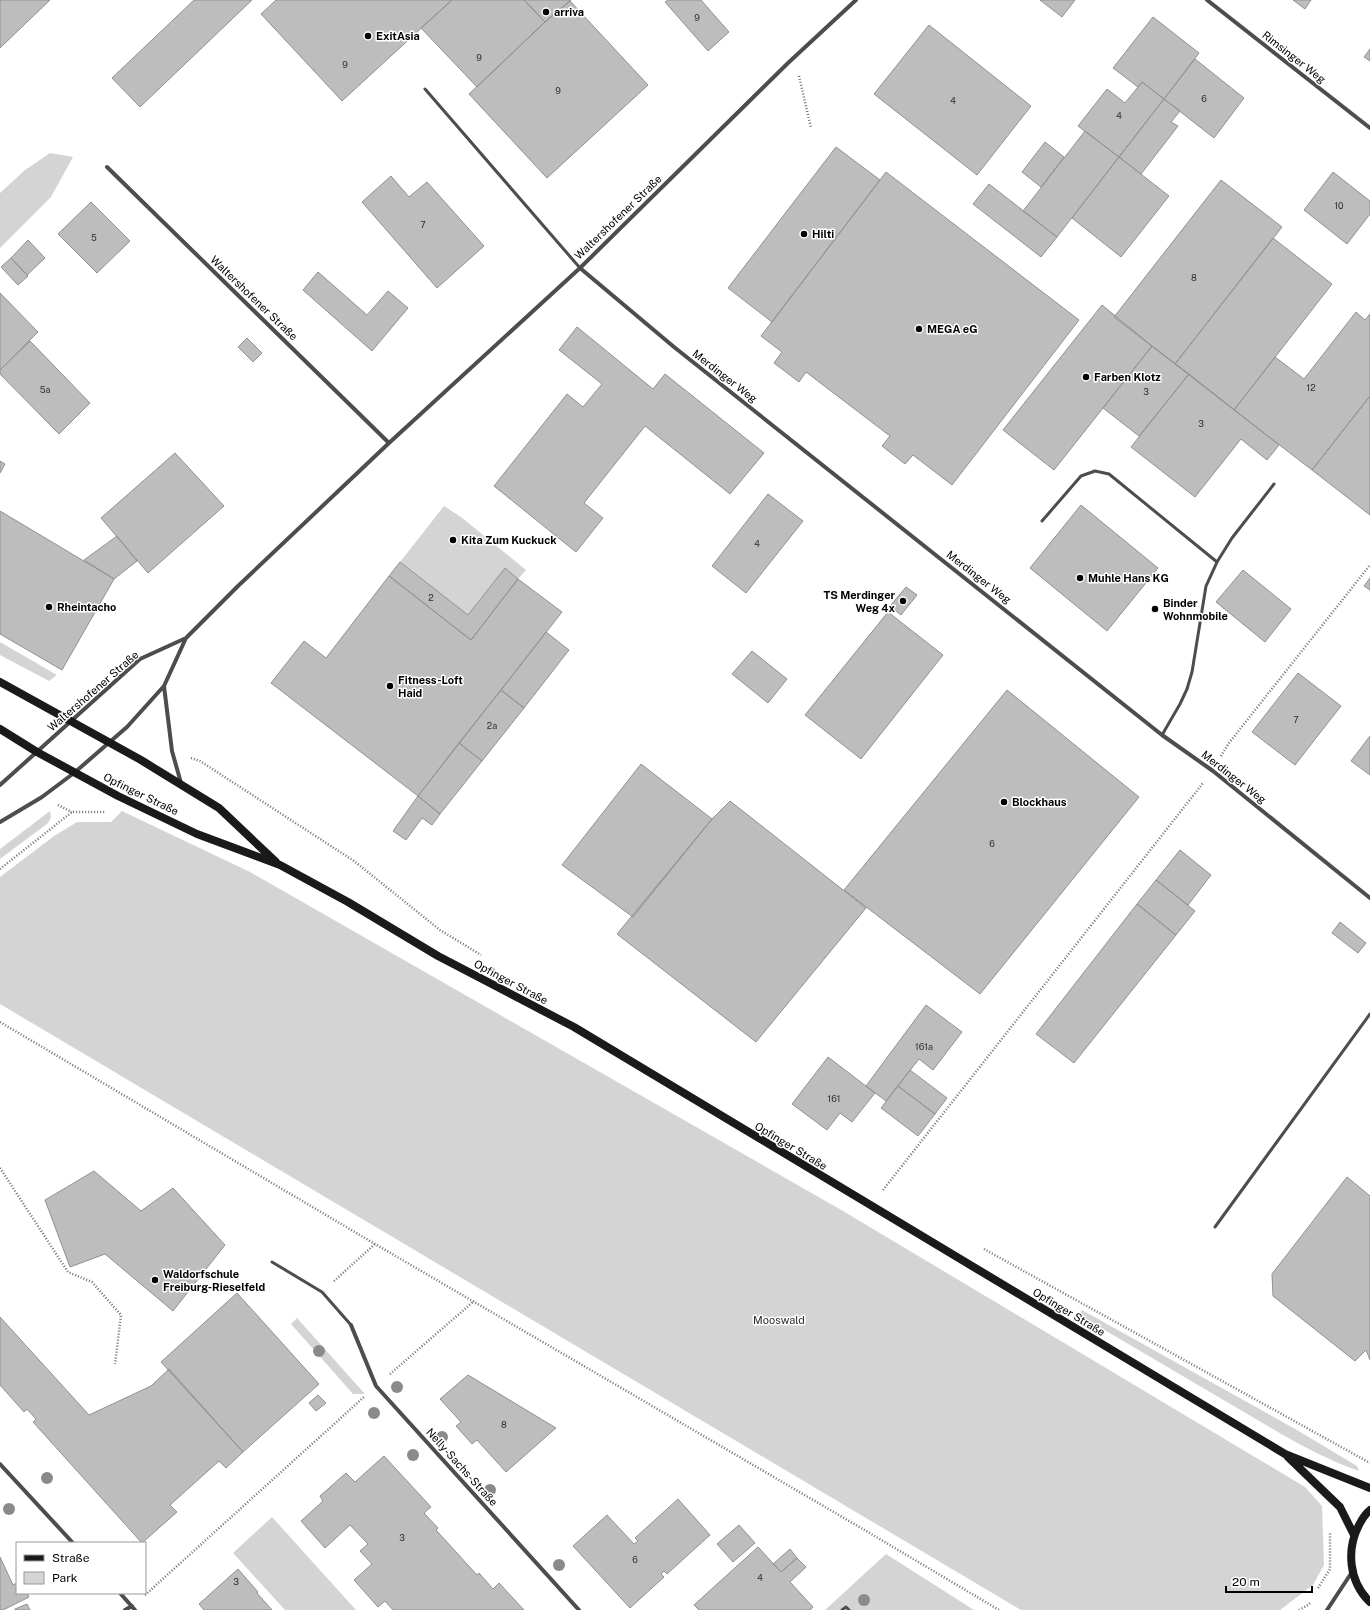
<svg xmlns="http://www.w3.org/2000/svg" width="1370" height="1610" font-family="'Public Sans',sans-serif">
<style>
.green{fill:#d4d4d4}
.building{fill:#bdbdbd;stroke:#919191}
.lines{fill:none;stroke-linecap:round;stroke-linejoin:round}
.path{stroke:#6f6f6f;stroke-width:2.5;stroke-dasharray:1 2;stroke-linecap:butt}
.service{stroke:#4d4d4d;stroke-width:3}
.minor{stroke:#4d4d4d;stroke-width:4}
.secondary{stroke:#1a1a1a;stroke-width:8}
.tree{fill:#8a8a8a}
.poi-dot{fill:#000;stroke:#fff;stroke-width:1.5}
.labels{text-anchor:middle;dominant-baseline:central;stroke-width:3;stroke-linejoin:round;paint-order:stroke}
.number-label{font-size:9px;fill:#2f2f2f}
.poi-label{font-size:11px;font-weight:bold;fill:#000;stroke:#fff;text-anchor:start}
.street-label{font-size:11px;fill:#000;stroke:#fff}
.park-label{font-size:11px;fill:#2b2b2b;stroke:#fff}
</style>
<rect width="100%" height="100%" fill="#fff"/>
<path class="green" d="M50,153L73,157L51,197L0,248V193L25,170Z
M444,506L461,517L526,570L518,579L505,568L468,615L400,562Z
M0,642L57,675L49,681L0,655Z
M50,811L51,817L48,823L0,859V849Z
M122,811L250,872L843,1211L1305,1487L1322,1506L1324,1565L1313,1585L1280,1610H1021L0,1004V877L54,836L77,822H111Z
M1082,1310L1297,1430L1357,1466L1359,1471C1314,1455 1273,1429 1232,1405C1181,1375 1130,1345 1079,1315Z
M297,1318L365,1394H353L291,1324Z
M272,1517L356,1610H285L233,1553Z
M886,1554L974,1610H849L846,1607L842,1610H825Z"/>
<path class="building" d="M0,0H50L0,48Z
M194,0H252L140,107L112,78Z
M276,0H452L342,101L261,14Z
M452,0H524L545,22L477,87L421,28Z
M524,0H571L545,22Z
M668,0H701L729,32L708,51L665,2Z
M1040,0H1075L1062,17Z
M1293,0H1311L1305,9Z
M570,1L648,85L547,178L469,94L545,22Z
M1153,17L1199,53L1164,99L1142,82L1138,87L1113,68Z
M929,25L1031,106L977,175L874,94Z
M1370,49V61L1364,57Z
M1195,59L1244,98L1214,138L1164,99Z
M1142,82L1164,99L1119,157L1078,126L1107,89L1125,103Z
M1164,99L1180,111L1171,122L1178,126L1141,174L1119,157Z
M1085,131L1119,157L1057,237L1023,211Z
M1045,142L1064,157L1041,187L1022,172Z
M836,147L880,180L772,322L728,288Z
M1119,157L1169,196L1121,257L1072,218Z
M886,172L1079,320L952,485L913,455L905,464L882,446L890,436L806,372L799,382L774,363L782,352L761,336Z
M1333,172L1370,201V214L1347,244L1304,210Z
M391,176L409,197L427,182L484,246L437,288L362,202Z
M1221,180L1282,227L1175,364L1114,317Z
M989,184L1057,237L1041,257L973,204Z
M91,202L130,241L97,273L58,234Z
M1273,238L1332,284L1234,410L1175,364Z
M28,240L45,258L27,275L11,258Z
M11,258L28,276L18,285L1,267Z
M318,272L367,315L388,291L408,308L372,351L303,290Z
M0,293L38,332L0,370Z
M1102,305L1152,346L1054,470L1003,430Z
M1356,312L1365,320L1370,314V396L1312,470L1234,410L1275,357L1304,379Z
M577,327L653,389L665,374L764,453L730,494L645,426L584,503L603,518L576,552L494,486L567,394L583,407L602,384L559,350Z
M247,338L262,353L253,362L238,347Z
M30,341L90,403L59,434L0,374V370Z
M1152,346L1189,374L1139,436L1103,408Z
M1189,374L1279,445L1267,460L1241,439L1195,497L1131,447Z
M1370,396V515L1312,470Z
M175,453L224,506L148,573L101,518Z
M0,461L5,464L0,473Z
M768,494L803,521L746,593L712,566Z
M1081,505L1158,568L1107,631L1030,568Z
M0,511L114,579L62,670L0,634Z
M117,536L137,561L114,579L84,560Z
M400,562L468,615L505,568L518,579L471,640L389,576Z
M1243,570L1291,609L1265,642L1216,602Z
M389,576L471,640L518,579L562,612L418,796L271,683L304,641L326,658Z
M1370,578V590L1364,586Z
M906,587L917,595L901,615L890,606Z
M888,612L943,655L861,759L805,715Z
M546,632L569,650L524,708L501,690Z
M752,651L787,679L768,703L732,674Z
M1298,673L1341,706L1295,765L1252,732Z
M501,690L524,708L482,761L459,743Z
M1007,690L1139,797L980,994L844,890Z
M1370,736V775L1351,761Z
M459,743L482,761L440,814L418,796Z
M641,764L712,819L633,917L562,865Z
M418,796L440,814L432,825L422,818L406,840L393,831Z
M730,801L866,908L756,1042L617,934L712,819Z
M1180,850L1211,875L1188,905L1156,880Z
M1156,880L1195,911L1176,935L1137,904Z
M1137,904L1176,935L1074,1063L1036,1034Z
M1340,922L1366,943L1358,953L1332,933Z
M926,1005L962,1032L933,1070L919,1059L886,1101L866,1086Z
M828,1057L875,1093L852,1122L840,1113L827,1130L792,1104Z
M910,1070L947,1098L935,1114L898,1086Z
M898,1086L935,1114L918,1136L881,1108Z
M94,1171L141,1211L173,1188L225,1245L173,1311L105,1254L70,1267L45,1200Z
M1347,1177L1370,1196V1360L1366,1350L1355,1361L1273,1296L1272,1274Z
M237,1293L319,1384L243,1452L161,1362Z
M0,1317L89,1415L151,1386L169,1369L243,1452L226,1468L219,1461L170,1505L177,1512L142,1543L33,1422L36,1419L27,1409L24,1412L0,1385Z
M468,1375L556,1428L506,1472L477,1440L472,1444L456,1426L461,1422L440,1399Z
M318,1395L326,1403L316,1411L309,1403Z
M384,1456L431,1507L424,1513L438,1528L436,1530L477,1575L479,1573L493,1589L499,1583L524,1610H393L385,1601L378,1607L354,1580L372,1564L360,1551L368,1544L350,1525L325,1548L301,1521L323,1501L320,1496L346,1473L355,1482Z
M678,1499L710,1535L667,1574L664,1571L661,1574L664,1577L630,1608L573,1546L607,1515L634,1544L638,1541L635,1538Z
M739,1525L755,1543L733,1562L717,1544Z
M758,1547L781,1572L797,1558L806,1567L790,1582L813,1607L810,1610H699L694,1605Z
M790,1549L797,1558L781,1572L773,1564Z
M0,1557L13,1585L17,1583V1593H27L29,1597L3,1610H0Z
M238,1569L258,1592L257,1593L272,1610H204L199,1604Z
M27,1604L30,1610H15V1609Z"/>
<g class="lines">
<path class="path" d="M799,76L811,128
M1221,756L1229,743L1370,565
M191,758L200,761L354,861L440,930L481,955
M58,805L72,812
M0,869L72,812H105
M0,1022L375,1244L873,1535L999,1610
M0,1168L68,1272L92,1282L121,1315L115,1364
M883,1190L1203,783
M984,1249L1370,1463
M334,1281L375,1244
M390,1374L474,1301
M1318,1588L1330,1569V1532
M145,1595L364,1397
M1299,1610L1308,1605L1310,1603"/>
<path class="service" d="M425,89L580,268
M1042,521L1081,476L1095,471L1109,474L1217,562
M1162,735L1180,704L1187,689L1192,672L1206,586L1217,562L1232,538L1274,484
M1215,1227L1370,1014
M272,1262L322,1292L351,1325
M842,1610L846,1607L849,1610"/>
<path class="minor" d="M1207,0L1370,128
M107,167L389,443
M580,268L674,347L1162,735L1213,771L1370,898
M164,686L172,751L181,783
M0,785L140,659L186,638L238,586L389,443L580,268L788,63L856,0
M0,822L42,797L74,773L127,727L164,686L186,638
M351,1325L376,1386L579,1610
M0,1464L73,1543
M120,1593L135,1610
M125,1610L132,1606
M1327,1610L1352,1572"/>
<path class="secondary" d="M0,682L141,760L219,808L276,862
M0,729L37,752L118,796L197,834L280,865L348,902L438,956L574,1027L1285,1454L1370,1488
M1288,1457L1340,1507L1354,1535
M1370,1510C1365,1514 1362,1519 1359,1525C1346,1550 1349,1582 1370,1602"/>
</g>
<g class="tree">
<circle cx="319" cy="1351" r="6"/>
<circle cx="397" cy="1387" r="6"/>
<circle cx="374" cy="1413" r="6"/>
<circle cx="442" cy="1437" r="6"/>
<circle cx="413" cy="1455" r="6"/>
<circle cx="47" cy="1478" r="6"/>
<circle cx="490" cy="1490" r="6"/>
<circle cx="9" cy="1509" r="6"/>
<circle cx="559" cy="1565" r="6"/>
<circle cx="864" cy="1600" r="6"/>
</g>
<g class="poi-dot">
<circle cx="546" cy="12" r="4"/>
<circle cx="368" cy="36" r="4"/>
<circle cx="804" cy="234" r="4"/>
<circle cx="919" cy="329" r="4"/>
<circle cx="1086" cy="377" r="4"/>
<circle cx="453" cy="540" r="4"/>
<circle cx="1080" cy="578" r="4"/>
<circle cx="903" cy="601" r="4"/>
<circle cx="49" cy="607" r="4"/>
<circle cx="1155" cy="609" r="4"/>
<circle cx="390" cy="686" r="4"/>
<circle cx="1004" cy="802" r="4"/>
<circle cx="155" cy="1280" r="4"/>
</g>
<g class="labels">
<g class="number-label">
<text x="697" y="17">9</text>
<text x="479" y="57">9</text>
<text x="345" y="64">9</text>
<text x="558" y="90">9</text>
<text x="1204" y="98">6</text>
<text x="953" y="100">4</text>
<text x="1119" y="115">4</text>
<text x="1339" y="205">10</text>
<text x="423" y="224">7</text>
<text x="94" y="237">5</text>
<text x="1194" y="277">8</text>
<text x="1311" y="387">12</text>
<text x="45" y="389">5a</text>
<text x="1146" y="391">3</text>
<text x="1201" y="423">3</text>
<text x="757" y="543">4</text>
<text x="431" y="597">2</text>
<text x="1296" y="719">7</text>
<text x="492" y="725">2a</text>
<text x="992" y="843">6</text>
<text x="924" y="1046">161a</text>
<text x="834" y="1098">161</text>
<text x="504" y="1424">8</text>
<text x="402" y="1537">3</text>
<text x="635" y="1559">6</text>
<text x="760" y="1577">4</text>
<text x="236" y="1581">3</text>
</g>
<g class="poi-label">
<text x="554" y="12">arriva</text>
<text x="376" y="36">ExitAsia</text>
<text x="812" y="234">Hilti</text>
<text x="927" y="329">MEGA eG</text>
<text x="1094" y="377">Farben Klotz</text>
<text x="461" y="540">Kita Zum Kuckuck</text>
<text x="1088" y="578">Muhle Hans KG</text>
<text x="895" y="595" text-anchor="end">TS Merdinger<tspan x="895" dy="13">Weg 4x</tspan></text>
<text x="1163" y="603">Binder<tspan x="1163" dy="13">Wohnmobile</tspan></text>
<text x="57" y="607">Rheintacho</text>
<text x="398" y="680">Fitness-Loft<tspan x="398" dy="13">Haid</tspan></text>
<text x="1012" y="802">Blockhaus</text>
<text x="163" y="1274">Waldorfschule<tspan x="163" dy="13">Freiburg-Rieselfeld</tspan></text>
</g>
<g class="street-label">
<text transform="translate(1294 57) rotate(38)">Rimsinger Weg</text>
<text transform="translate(618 217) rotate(-44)">Waltershofener Straße</text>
<text transform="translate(254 298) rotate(44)">Waltershofener Straße</text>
<text transform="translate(725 376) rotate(38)">Merdinger Weg</text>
<text transform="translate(979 577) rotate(38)">Merdinger Weg</text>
<text transform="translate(93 691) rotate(-41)">Waltershofener Straße</text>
<text transform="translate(1234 777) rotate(38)">Merdinger Weg</text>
<text transform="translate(141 794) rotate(26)">Opfinger Straße</text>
<text transform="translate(511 982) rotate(28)">Opfinger Straße</text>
<text transform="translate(791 1146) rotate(31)">Opfinger Straße</text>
<text transform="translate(1069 1312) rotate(31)">Opfinger Straße</text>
<text transform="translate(462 1467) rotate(48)">Nelly-Sachs-Straße</text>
</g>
<g class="park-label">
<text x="779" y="1320">Mooswald</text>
</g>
</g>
<rect x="16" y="1542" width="130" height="52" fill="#ffffff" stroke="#999999"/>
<rect x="24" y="1555" width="20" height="6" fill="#1a1a1a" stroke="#999999"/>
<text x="52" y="1562" font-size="12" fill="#000000">Straße</text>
<rect x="24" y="1572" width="20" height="12" fill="#d4d4d4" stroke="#999999"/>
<text x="52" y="1582" font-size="12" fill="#000000">Park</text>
<path d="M1226 1586v6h86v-6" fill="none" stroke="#000000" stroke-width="2"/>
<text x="1232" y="1586" font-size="12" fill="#000000" stroke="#ffffff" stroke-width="3" paint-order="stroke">20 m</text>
</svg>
